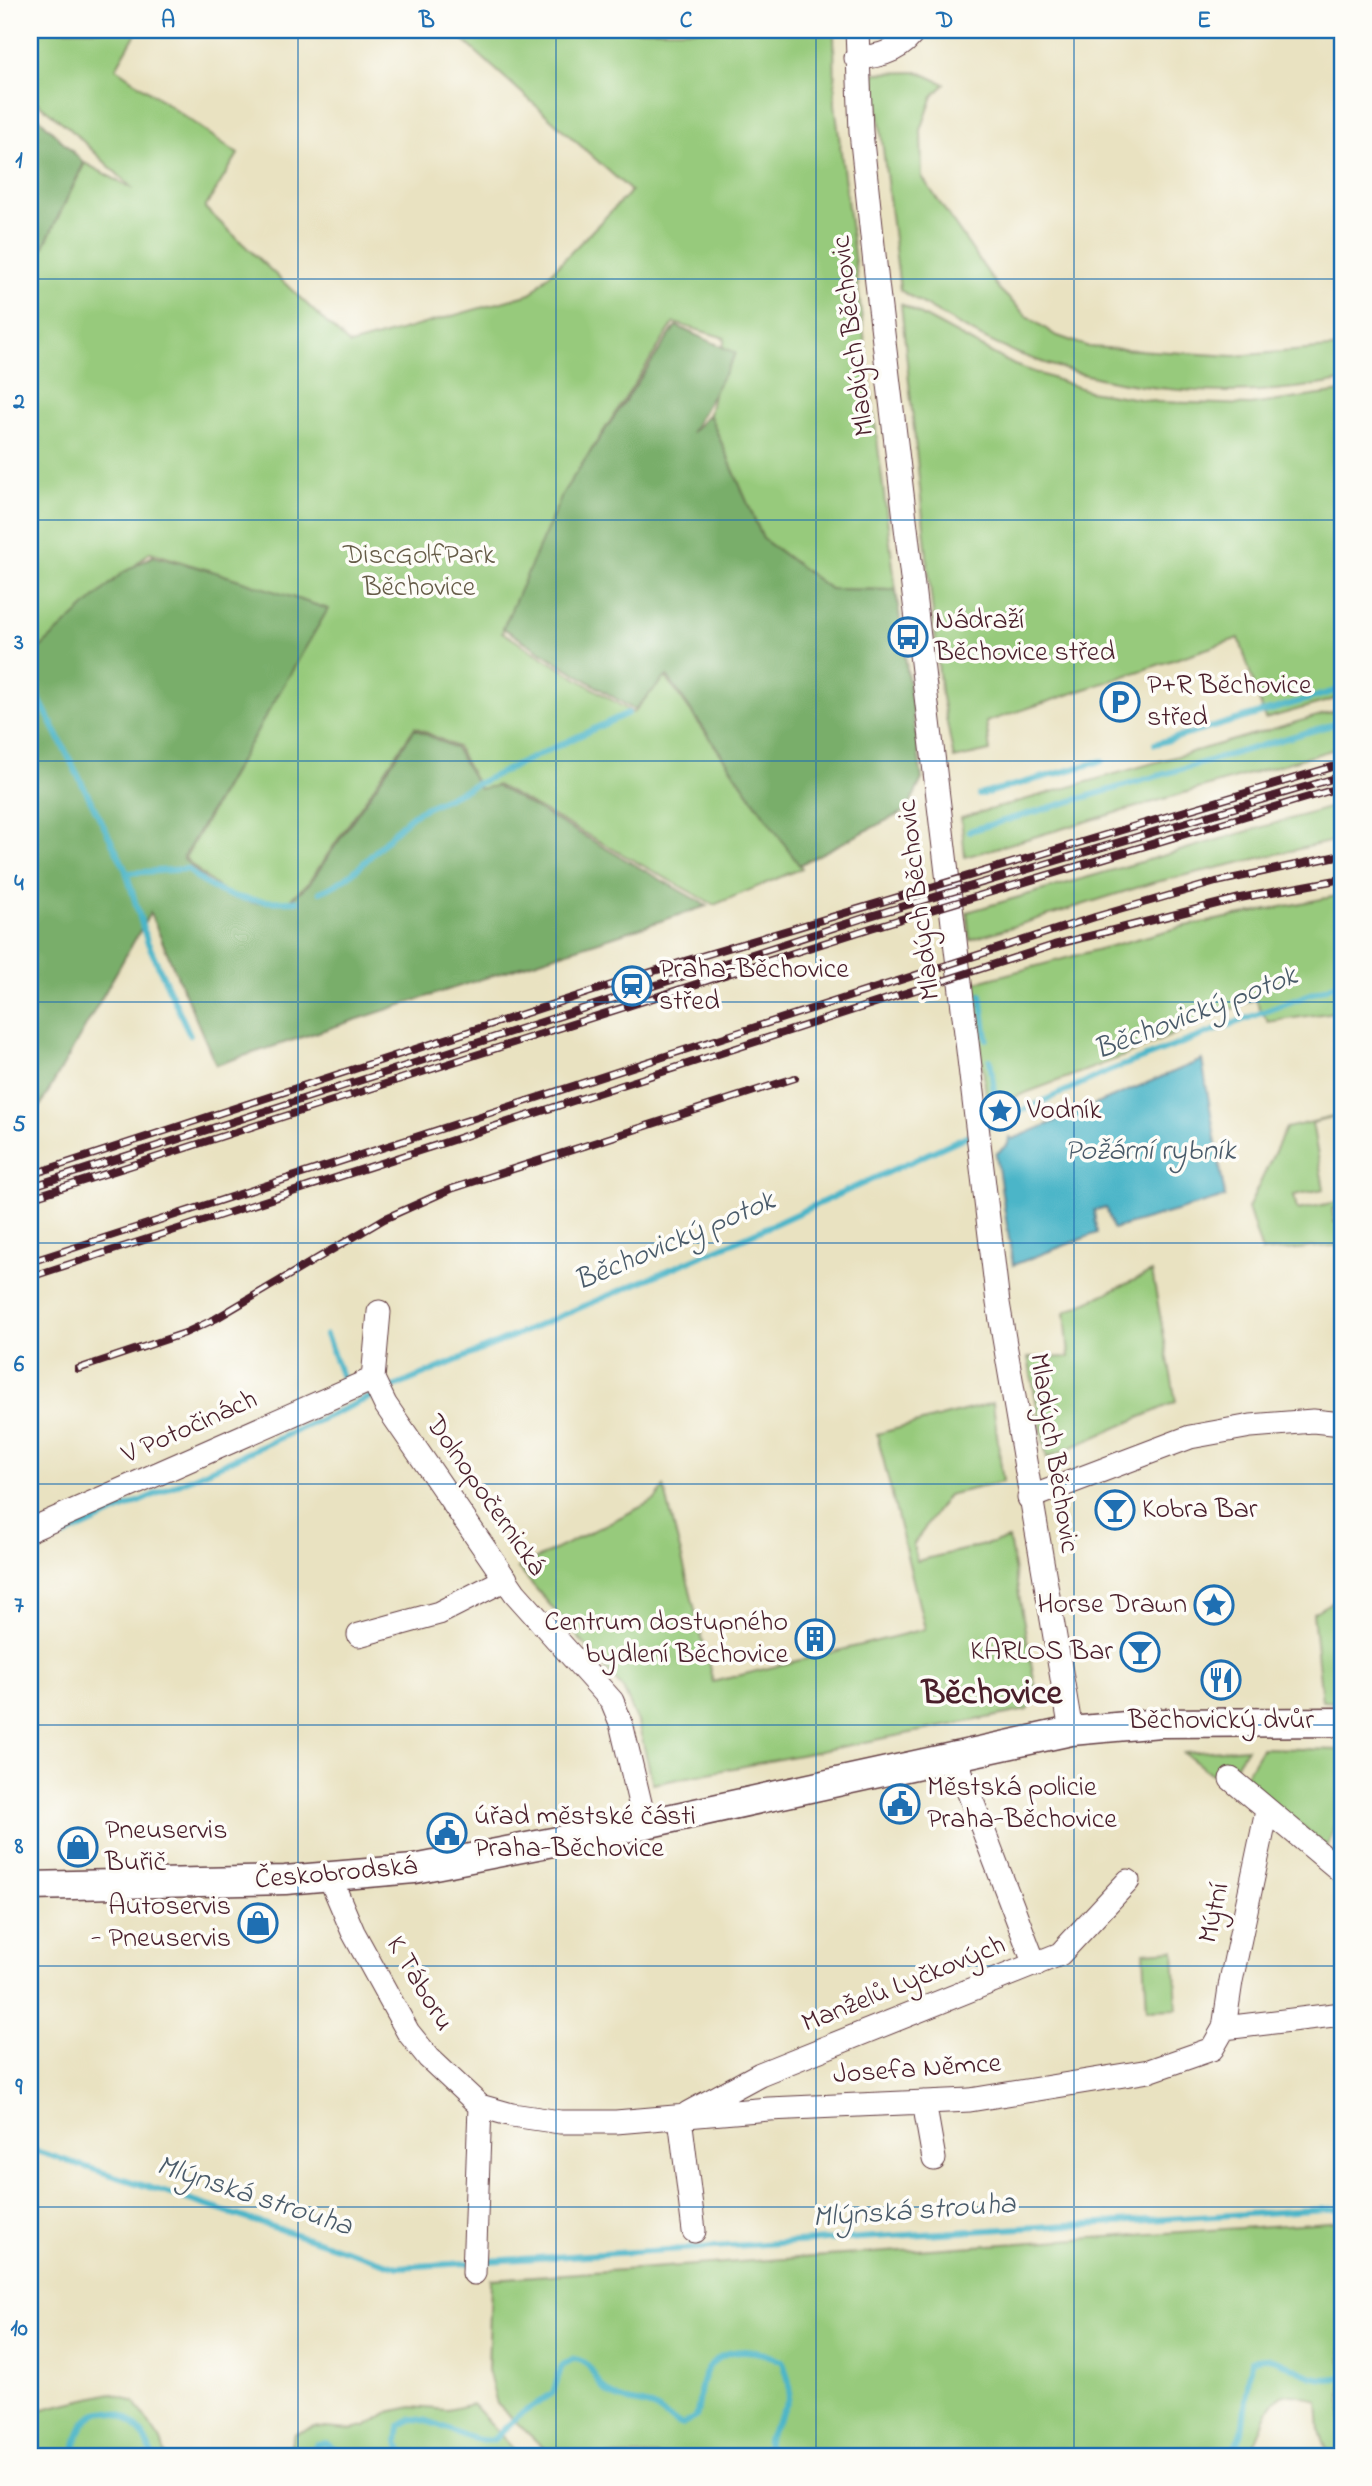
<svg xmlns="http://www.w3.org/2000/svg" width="1372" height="2486" font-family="'Indie Flower',sans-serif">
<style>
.green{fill:#97ca7b;stroke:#707453;stroke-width:2}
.forest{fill:#79ae6b;stroke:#62664b;stroke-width:2}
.water{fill:#4bb5c8;stroke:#4a6a7a;stroke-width:2}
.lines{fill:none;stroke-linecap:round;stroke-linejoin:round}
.stream{stroke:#4bb5c8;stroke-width:6}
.minor-casing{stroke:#623c42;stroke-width:25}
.major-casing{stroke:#623c42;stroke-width:31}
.minor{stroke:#fff;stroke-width:23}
.major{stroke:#fff;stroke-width:28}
.rail-casing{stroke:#4a1f2b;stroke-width:8}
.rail{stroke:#fdfcf7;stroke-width:5;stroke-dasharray:16;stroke-linecap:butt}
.grid{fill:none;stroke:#1f6fb2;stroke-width:2;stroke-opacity:0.55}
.labels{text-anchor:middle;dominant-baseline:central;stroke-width:7;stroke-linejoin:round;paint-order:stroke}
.street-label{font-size:28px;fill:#4a1f2b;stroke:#fdfcf7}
.park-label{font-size:28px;fill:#655b47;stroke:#fdfcf7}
.poi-label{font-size:28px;fill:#4a1f2b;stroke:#fdfcf7;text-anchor:start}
.water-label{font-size:30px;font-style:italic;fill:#4a5b6a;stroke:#fdfcf7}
.district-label{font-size:35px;font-weight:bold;fill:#4a1f2b;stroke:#fdfcf7}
.neatline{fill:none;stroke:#1f6fb2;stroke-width:2.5}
.grid-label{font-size:23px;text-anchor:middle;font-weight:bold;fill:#1f6fb2}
</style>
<rect width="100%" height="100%" fill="#fdfcf7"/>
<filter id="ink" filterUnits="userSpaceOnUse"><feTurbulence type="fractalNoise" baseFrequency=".0143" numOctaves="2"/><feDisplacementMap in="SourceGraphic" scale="14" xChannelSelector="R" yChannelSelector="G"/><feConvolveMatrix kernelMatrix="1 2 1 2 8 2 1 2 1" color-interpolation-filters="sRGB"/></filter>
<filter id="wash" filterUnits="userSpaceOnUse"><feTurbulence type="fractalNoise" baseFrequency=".00686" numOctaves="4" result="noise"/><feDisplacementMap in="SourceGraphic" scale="28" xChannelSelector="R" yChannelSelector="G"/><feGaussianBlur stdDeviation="1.57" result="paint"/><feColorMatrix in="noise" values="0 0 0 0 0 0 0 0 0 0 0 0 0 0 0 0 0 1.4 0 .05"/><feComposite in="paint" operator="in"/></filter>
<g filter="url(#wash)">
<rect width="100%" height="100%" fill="#e9e2c1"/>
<path class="green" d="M30,30H138L116,68L238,154L205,208L350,345L530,294L631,191L464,41L467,30H834L835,104L896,590L830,589L763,539L709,414L725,338L674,323L566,489L502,632L633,713L665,676L802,868L714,905L497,785L480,791L457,747L415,727L308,883L286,903C231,901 223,895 185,858L326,608L150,552L30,662V274L85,163L133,189L68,127L30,97Z
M919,72L945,84L933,96L921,130L922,177L999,289L1027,316L1055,335L1089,347L1234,356L1342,347V381C1235,401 1125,394 1022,355C979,339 940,314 900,290L874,73Z
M901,304L1014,365L1089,391L1158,402L1250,405L1342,392V697L1265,719L1239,638L986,722L990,751L954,759L941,692Z
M1342,709V747L965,857L961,818Z
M1342,804V839L1152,883L970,940L967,912Z
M1342,895V1011L1268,1022L1255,999L1119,1058L1004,1101L987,1104L974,983L1181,927Z
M1342,1115L1312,1123L1324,1189L1294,1195L1297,1210L1342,1201V1206L1332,1209L1334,1222L1342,1220V1245L1262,1252L1248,1208L1286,1128Z
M1152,1272L1176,1402L1047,1458L1028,1358L1069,1357L1065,1312Z
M993,1403L1003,1482L948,1495L913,1545L917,1561L1009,1539L1036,1690L1035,1701L1027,1710L653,1784L638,1722L623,1689L518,1568L655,1500L664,1487L713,1682L925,1629L877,1434Z
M1342,1596V1702L1322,1701L1313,1613Z
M1247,1748L1236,1765L1218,1779L1184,1753Z
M1262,1748L1342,1750V1808L1327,1847L1243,1779Z
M1174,1950L1177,2009L1147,2010L1144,1952Z
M1342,2221V2456H1329L1320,2431L1318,2402C1264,2374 1269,2425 1248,2456H552L497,2404L488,2370L491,2279Z
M111,2393L135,2402L161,2441L166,2456H30V2412Z
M472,2404L520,2456H287L294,2434L314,2427L350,2430L365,2427L389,2412L412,2407L447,2410Z"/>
<path class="forest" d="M30,109L84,163L30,275Z
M676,326L736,353L691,433L709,414L763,539L830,589L896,590L922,779L907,810L799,865L667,676L634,710L503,628L564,491Z
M153,556L209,570L328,609L183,858L216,891L253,903L288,902L310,883L415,729L455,748L480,789L496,786L707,906L216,1065L150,913L30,1124V657L122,573Z"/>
<path class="water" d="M1202,1060L1225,1197L1113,1229L1106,1208L1094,1210L1097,1233L1013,1265L996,1154L1008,1144L1009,1137L1013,1139Z"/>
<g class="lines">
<path class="stream" d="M30,681L125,868L147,941L190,1035
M1155,744L1342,689
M979,795L1102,761
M969,831L1342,722
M127,873L188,869C217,900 256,903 297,901
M320,892C363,876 383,835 419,811L628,713
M981,995L987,1039
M990,1060L995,1099L994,1122
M326,1335L343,1380
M385,1391L748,1236L1109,1071L1342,982
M30,1551L375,1395
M30,2149L398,2267L468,2263
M488,2261L1342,2208
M75,2456C78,2391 137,2403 152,2456
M307,2456L317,2444L326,2443L343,2456
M404,2456L398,2442L400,2426L412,2419C439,2419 470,2445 493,2440L518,2416L553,2393L562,2365L573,2359C593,2359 593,2381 607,2392C621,2404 639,2400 654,2408C665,2414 667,2420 682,2425L696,2417C700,2404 699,2390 703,2379C715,2343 756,2347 783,2362C787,2374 792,2387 788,2400C782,2420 760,2434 770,2456
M1226,2456L1238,2443L1242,2432L1251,2361C1284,2347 1300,2388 1342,2377"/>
</g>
</g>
<g filter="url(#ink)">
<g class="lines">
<g class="minor-casing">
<path id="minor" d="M857,30L861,132L877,283L998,1303L1071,1731
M856,58C879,57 902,51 915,30
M379,1312L373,1379L385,1404L515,1593L612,1701L621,1723L645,1824
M1029,1498L1190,1437L1251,1426L1313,1421L1342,1424
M30,1530L373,1379
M359,1635L439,1613L506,1579
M954,1754L1035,1965
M1231,1779L1342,1872
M330,1878L353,1932L408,2032L429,2058L480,2106L512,2115L560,2122H616L769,2109L970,2100L1149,2071L1212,2049L1224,2028L1231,1981L1267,1811
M1224,2028L1342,2014
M924,2102L934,2159
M688,2113L760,2074L1060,1954L1128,1881
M680,2117L694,2231
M474,2273L480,2106"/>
</g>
<g class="major-casing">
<path id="major" d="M30,1886L285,1880L414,1869L645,1824L1071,1731L1160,1723L1342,1722"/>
</g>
<use href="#minor" class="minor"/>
<use href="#major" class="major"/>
<g class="rail-casing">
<path id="rail" d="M30,1175L688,960L1342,764
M30,1187L867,917L1342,776
M30,1198L871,928L1342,787
M30,1262L1095,917L1216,882L1342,855
M30,1277L1054,945L1240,898L1342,879
M78,1369L185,1333L215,1319L384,1219L451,1189L795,1078"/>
</g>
<use href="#rail" class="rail"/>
</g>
</g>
<path class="grid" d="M298,30V2456M556,30V2456M816,30V2456M1074,30V2456M30,279H1342M30,520H1342M30,761H1342M30,1002H1342M30,1243H1342M30,1484H1342M30,1725H1342M30,1966H1342M30,2207H1342"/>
<defs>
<g id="bus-ring" transform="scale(2.0125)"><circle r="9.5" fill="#fdfcf7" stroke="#1f6fb2" stroke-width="1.5"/><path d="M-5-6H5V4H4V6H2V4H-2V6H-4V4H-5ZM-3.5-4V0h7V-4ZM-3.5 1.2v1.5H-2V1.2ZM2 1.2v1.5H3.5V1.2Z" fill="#1f6fb2"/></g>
<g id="parking-ring" transform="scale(2.0125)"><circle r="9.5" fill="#fdfcf7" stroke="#1f6fb2" stroke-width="1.5"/><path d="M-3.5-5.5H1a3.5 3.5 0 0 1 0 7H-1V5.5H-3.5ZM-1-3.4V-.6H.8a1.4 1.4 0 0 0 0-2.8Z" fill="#1f6fb2"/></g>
<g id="station-ring" transform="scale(2.0125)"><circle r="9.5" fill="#fdfcf7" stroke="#1f6fb2" stroke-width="1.5"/><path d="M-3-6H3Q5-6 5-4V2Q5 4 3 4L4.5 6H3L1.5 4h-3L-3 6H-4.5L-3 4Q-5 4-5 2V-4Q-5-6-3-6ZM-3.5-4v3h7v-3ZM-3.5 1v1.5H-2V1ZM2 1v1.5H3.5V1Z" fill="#1f6fb2"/></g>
<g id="sight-ring" transform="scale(2.0125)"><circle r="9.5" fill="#fdfcf7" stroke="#1f6fb2" stroke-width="1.5"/><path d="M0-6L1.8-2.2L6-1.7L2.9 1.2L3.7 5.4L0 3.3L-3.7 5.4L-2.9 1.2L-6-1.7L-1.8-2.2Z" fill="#1f6fb2"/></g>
<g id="bar-ring" transform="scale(2.0125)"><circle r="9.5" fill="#fdfcf7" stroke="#1f6fb2" stroke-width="1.5"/><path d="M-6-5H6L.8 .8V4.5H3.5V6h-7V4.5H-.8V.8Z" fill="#1f6fb2"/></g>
<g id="building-ring" transform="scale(2.0125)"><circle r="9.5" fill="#fdfcf7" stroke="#1f6fb2" stroke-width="1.5"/><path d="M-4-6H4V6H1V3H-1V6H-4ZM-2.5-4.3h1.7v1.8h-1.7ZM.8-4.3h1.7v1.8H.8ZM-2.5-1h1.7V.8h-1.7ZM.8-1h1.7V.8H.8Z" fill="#1f6fb2"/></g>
<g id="restaurant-ring" transform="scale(2.0125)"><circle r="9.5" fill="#fdfcf7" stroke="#1f6fb2" stroke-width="1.5"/><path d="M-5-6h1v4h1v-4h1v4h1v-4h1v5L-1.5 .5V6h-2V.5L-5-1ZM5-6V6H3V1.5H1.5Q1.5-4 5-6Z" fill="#1f6fb2"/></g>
<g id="civic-ring" transform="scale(2.0125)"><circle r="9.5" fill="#fdfcf7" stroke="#1f6fb2" stroke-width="1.5"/><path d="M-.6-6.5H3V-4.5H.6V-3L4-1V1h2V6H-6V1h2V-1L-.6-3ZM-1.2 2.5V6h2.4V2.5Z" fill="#1f6fb2"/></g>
<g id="shop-ring" transform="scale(2.0125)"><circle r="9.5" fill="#fdfcf7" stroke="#1f6fb2" stroke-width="1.5"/><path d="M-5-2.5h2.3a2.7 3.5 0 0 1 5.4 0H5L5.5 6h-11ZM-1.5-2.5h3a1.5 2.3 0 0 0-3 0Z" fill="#1f6fb2"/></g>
</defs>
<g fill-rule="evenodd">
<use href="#bus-ring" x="908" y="637"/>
<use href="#parking-ring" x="1120" y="702"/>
<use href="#station-ring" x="632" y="986"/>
<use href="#sight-ring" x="1000" y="1111"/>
<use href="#bar-ring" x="1115" y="1510"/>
<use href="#sight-ring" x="1214" y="1605"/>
<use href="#building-ring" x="815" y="1639"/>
<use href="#bar-ring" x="1140" y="1652"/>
<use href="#restaurant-ring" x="1221" y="1680"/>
<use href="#civic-ring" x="900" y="1804"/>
<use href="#civic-ring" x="447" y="1833"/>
<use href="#shop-ring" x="78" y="1847"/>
<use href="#shop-ring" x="258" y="1923"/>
</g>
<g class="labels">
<g class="street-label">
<text transform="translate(854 336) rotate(-97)">Mladých Běchovic</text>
<text transform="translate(920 900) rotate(-97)">Mladých Běchovic</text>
<text transform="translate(190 1428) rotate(-24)">V Potočinách</text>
<text transform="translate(1053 1453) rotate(81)">Mladých Běchovic</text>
<text transform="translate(485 1496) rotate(55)">Dolnopočernická</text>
<text transform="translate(336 1874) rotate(-5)">Českobrodská</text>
<text transform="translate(1215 1913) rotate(-78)">Mýtní</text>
<text transform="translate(419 1984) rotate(59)">K Táboru</text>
<text transform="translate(904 1985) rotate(-22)">Manželů Lyčkových</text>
<text transform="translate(917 2070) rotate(-4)">Josefa Němce</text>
</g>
<g class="park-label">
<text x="419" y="556">DiscGolfPark<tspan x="419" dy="32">Běchovice</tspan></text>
</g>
<g class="poi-label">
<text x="935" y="621">Nádraží<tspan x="935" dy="32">Běchovice střed</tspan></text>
<text x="1147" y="686">P+R Běchovice<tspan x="1147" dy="32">střed</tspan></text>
<text x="659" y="970">Praha-Běchovice<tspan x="659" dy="32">střed</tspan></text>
<text x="1027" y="1111">Vodník</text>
<text x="1142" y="1510">Kobra Bar</text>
<text x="1187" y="1605" text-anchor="end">Horse Drawn</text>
<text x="788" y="1623" text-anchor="end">Centrum dostupného<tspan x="788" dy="32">bydlení Běchovice</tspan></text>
<text x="1113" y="1652" text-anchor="end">KARLOS Bar</text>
<text x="1221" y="1721" text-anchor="middle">Běchovický dvůr</text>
<text x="927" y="1788">Městská policie<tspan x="927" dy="32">Praha-Běchovice</tspan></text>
<text x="474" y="1817">úřad městské části<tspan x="474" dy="32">Praha-Běchovice</tspan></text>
<text x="105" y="1831">Pneuservis<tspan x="105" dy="32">Buřič</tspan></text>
<text x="231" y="1907" text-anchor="end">Autoservis<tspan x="231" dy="32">- Pneuservis</tspan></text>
</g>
<g class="water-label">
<text transform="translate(1196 1014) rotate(-21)">Běchovický potok</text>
<text x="1150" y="1152">Požární rybník</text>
<text transform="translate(675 1242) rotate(-23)">Běchovický potok</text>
<text transform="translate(254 2197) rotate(18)">Mlýnská strouha</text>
<text transform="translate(914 2212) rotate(-4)">Mlýnská strouha</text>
</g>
<g class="district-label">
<text x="992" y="1694">Běchovice</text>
</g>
</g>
<rect width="1372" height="2486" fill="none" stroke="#fdfcf7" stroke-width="77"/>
<rect x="38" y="38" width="1296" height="2410" class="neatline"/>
<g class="grid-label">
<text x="168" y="27">A</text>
<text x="427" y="27">B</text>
<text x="686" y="27">C</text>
<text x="945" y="27">D</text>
<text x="1204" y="27">E</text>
<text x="19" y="167">1</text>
<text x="19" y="408">2</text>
<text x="19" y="649">3</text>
<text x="19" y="890">4</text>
<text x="19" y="1131">5</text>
<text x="19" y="1371">6</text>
<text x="19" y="1612">7</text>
<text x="19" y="1853">8</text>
<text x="19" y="2094">9</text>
<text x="19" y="2335">10</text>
</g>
</svg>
